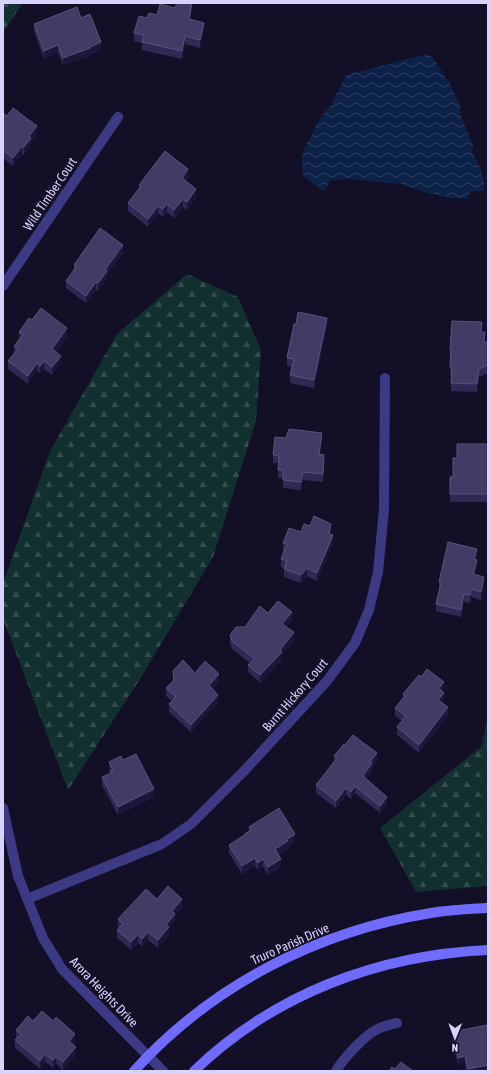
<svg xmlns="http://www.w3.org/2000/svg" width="491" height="1074" font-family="'Asap Condensed',sans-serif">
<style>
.forest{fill:url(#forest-firs)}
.water{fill:url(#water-waves)}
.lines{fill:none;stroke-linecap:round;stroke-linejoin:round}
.street{stroke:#3d3a85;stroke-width:10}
.secondary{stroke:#6f6bff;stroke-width:10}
.wall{fill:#312854}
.shaded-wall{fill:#1d163a}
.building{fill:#433a66;stroke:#5a527e}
.labels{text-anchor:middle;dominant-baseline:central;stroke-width:3;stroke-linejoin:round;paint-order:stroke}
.street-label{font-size:13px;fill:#d9d4ff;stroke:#130f26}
</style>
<defs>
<pattern id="forest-firs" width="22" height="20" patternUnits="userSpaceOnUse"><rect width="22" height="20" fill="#12302f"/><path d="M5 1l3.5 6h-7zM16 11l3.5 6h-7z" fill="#344d4e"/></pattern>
<pattern id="water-waves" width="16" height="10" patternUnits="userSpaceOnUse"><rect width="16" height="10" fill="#0c2248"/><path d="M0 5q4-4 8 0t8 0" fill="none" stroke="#2f4163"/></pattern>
</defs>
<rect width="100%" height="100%" fill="#130f26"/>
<path class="forest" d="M3,3H23L3,32Z
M187,274L238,297L261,350L256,421L213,557L140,679L68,790L3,619V583L50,451L117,334Z
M488,714V886L416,892L380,828L482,746Z"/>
<path class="water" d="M423,55L432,56L451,86L460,106V114L473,145L472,152L480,167L484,181V191H471L467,199L452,198L428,193L401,184L350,179L331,180L324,191L303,176L302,160L303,151L318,122L332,103L346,75Z"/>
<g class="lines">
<path class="street" d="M3,286L118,117
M3,808L18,876L43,938L62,969L163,1071
M27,899L162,844L191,824L245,770L327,681L355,643L369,610L378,572L384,509L385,378
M336,1071C342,1060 365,1035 376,1030C382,1026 390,1025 397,1023"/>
<path class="secondary" d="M134,1071C211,986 317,931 431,913C449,910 469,909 488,908
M194,1071C274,994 378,955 488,950"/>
</g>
<path class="wall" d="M175,8L192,11L190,20L204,31L200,48L185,44L182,59L142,50V43L134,41V33L147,18L157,15Z
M81,18L101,50L90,54V56L63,65L58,53L44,59L34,31V24Z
M3,113L7,116L37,134L31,142V146L24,155L22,154L13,166L3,158Z
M188,177L185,181L196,197L187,210L183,207L174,218L167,212L163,217L158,213L148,227L128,211V203L139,189V185Z
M123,253L107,275V279L98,291L96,290L86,303L66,288V281L74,271V265Z
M32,320L67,336L56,352L61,363L52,375L44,369L40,373L37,371L28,384L8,369V361L14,354V346L19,340V332Z
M296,324L327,326L314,388L290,383V375L292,367L287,366V358Z
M482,332L484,342H488V374H483V376H479L477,392L451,391V375H450L451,357H450V349Z
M286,438L322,440L320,454L324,462L323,482L303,480L301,490L283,488V478H278L279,463H273V455Z
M488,444V502H450V477H453Z
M310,526L331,532V534L333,543L317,581L307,576L301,583L284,577V568L281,567V559L284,551H283V543Z
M477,557L476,559L477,567L475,575L484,585L481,600L471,597L470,603L464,602L461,617L436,611V604L440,590H439V582Z
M292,620L286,627L294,640L282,655V660L260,683L248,672V665L250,663L232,649L230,643V635L245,627Z
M173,671L195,673L219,682L212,689L218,703L191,732L169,712V704L172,701L166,696V688L173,681Z
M421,677L444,690L442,691L444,700L442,703L448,715L419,753L397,735V727L402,721L395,716V708L403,697V694Z
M345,745L377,761L372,767V771L366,779L387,804L380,813L355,793L351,799L346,795L336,808L316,793V785L334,761V756Z
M123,760L154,797L118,815L102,785V777L110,774L109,762Z
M249,827L295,842L288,847V849L278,855L281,867L268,875L263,867L258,870L255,866L242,874L229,853V845L246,835V833L249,831Z
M157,899L182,907L175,915V921L169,928V934L158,948L148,940L142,946L138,943L131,950L117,938V930L119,928L118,926V919Z
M33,1021H53L75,1041L73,1044L76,1055L63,1070L56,1064L53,1068L45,1062L40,1069L15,1048V1040L17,1039L16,1038V1030Z
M487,1027L488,1071H466L465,1064L458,1065L452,1040V1032Z"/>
<path class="shaded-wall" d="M192,3V11L189,27V19Z
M204,23V31L200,48V40Z
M185,36V44L182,59V51Z
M101,42V50L90,54V56L63,65V58Z
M58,45V53L44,59V51Z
M37,126V134L31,142V146L24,155V147L29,136Z
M22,146V154L13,166V158Z
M188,169V177L182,186V178Z
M196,189V197L187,210V202Z
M183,199V207L174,218V210Z
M167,204V212L163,217V209Z
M158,206V213L148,227V219Z
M123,245V253L107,275V279L98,291V283L105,270Z
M96,282V290L86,303V296Z
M327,318V326L314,388V380Z
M67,328V336L52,357V349Z
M61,356V363L52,375V367Z
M44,361V369L40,373V366Z
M37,363V371L28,384V376Z
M479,368V376L477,392V384Z
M322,433V440L319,461V454Z
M324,455V462L323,482V474Z
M303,472V480L301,490V482Z
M331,524V532L329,542V534Z
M333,535V543L317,581V573Z
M477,549V557L474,567V559Z
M477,560V567L473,582V574Z
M307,568V576L301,583V575Z
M484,577V585L481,600V592Z
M471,589V597L470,603V595Z
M464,594V602L461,617V610Z
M292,612V620L282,632V624Z
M294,632V640L282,655V660L260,683V675Z
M219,674V682L209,693V685Z
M444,682V690L439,696V688Z
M444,693V700L438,708V700Z
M218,695V703L191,732V725Z
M448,707V715L419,753V745Z
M377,753V761L372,767V771L363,784V776L370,762Z
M355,786V793L351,799V792Z
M346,788V795L336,808V801Z
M154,789V797L118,815V807Z
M387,797V804L380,813V806Z
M295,834V842L288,847V849L275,857V849L286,840Z
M255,858V866L242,874V866Z
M263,859V867L258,870V863Z
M281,859V867L268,875V867Z
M182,899V907L175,915V921L169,928V934L158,948V940L166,925L172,911Z
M148,932V940L142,946V939Z
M138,935V943L131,950V942Z
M75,1034V1041L69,1049V1041Z
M76,1047V1055L63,1070V1062Z
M45,1054V1062L40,1069V1061Z
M465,1056V1064L458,1065V1058Z
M56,1057V1064L53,1068V1060Z
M488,1065V1071H468V1069Z"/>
<path class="building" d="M177,3H192L189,19L204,23L200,40L185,36L182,51L142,42L144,35L134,33L139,16L147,18L149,13L157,15L160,4L175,8Z
M77,7L81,18L90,14L101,42L90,47V48L63,58L58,45L44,51L34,24Z
M13,108L37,126L29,136L31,138L24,147L22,146L13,158L3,150V113L7,116Z
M165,151L188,169L182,178L196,189L187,202L183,199L174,210L167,204L163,209L158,206L148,219L128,203L141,186L139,185Z
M100,228L123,245L105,270L107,271L98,283L96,282L86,296L66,281L76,267L74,265Z
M41,308L67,328L52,349L61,356L52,367L44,361L40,366L37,363L28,376L8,361L18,349L14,346L23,335L19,332L29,318L32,320Z
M298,312L327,318L314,380L290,375L294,359L287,358L294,324H296Z
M452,321L482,322L481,332H485L484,342H488V366H483V368H479L477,384L451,383L452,367H450L451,349H450Z
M289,429L322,433L319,454L324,455L323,474L303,472L301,482L283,480V470H278L279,456L273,455L275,437L286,438Z
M457,444H488V494H450V477H453V458H457Z
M314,516L331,524L329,534L333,535L317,573L307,568L301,575L284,569L287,561L281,559L287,544L283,543L289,528L301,532L304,524L310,526Z
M448,542L477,549L474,559L477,560L473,574L484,577L481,592L471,589L470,595L464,594L461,610L436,604L441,583L439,582Z
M278,601L292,612L282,624L294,632L280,650L282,652L260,675L248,665L255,659L232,641L230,635L236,627H245L260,606L268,613Z
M183,660L195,673L205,661L219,674L209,685L218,695L191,725L169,704L176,697L166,688L174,680L173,671Z
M427,669L444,682L439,688L444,693L438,700L448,707L419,745L397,727L406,716L395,708L405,696L403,694L419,675L421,677Z
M353,735L377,753L370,762L372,763L363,776L387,797L380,806L355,786L351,792L346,788L336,801L316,785L337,758L334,756L344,744L345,745Z
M136,754L154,789L118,807L102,777L111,773L110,771L113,770L109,762L121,756L123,760Z
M279,808L295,834L286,840L288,841L275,849L281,859L268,867L263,859L258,863L255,858L242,866L229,845L246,834V833L251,830L249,827Z
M168,886L182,899L172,911L175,914L166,925L169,927L158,940L148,932L142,939L138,935L131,942L117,930L123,924L118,919L146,889L157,899Z
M42,1011L53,1021L56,1017L75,1034L69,1041L76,1047L63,1062L56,1057L53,1060L45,1054L40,1061L15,1040L21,1034L16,1030L28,1016L33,1021Z
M487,1025V1027H488V1065L468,1069L465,1056L458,1058L452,1032Z
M401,1062L413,1071H389L392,1067L395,1069Z"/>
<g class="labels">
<g class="street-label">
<text transform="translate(50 194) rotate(-56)">Wild Timber Court</text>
<text transform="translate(295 695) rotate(-49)">Burnt Hickory Court</text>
<text transform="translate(290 944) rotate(-24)">Truro Parish Drive</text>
<text transform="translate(104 992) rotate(46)">Arora Heights Drive</text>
</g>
</g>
<rect width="491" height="1074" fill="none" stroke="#d9d4ff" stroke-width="8"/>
<g transform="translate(455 1038) rotate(181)" stroke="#130f26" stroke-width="3" paint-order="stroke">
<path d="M0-3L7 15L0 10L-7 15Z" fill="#d9d4ff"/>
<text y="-6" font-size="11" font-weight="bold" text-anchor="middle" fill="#d9d4ff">N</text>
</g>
</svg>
